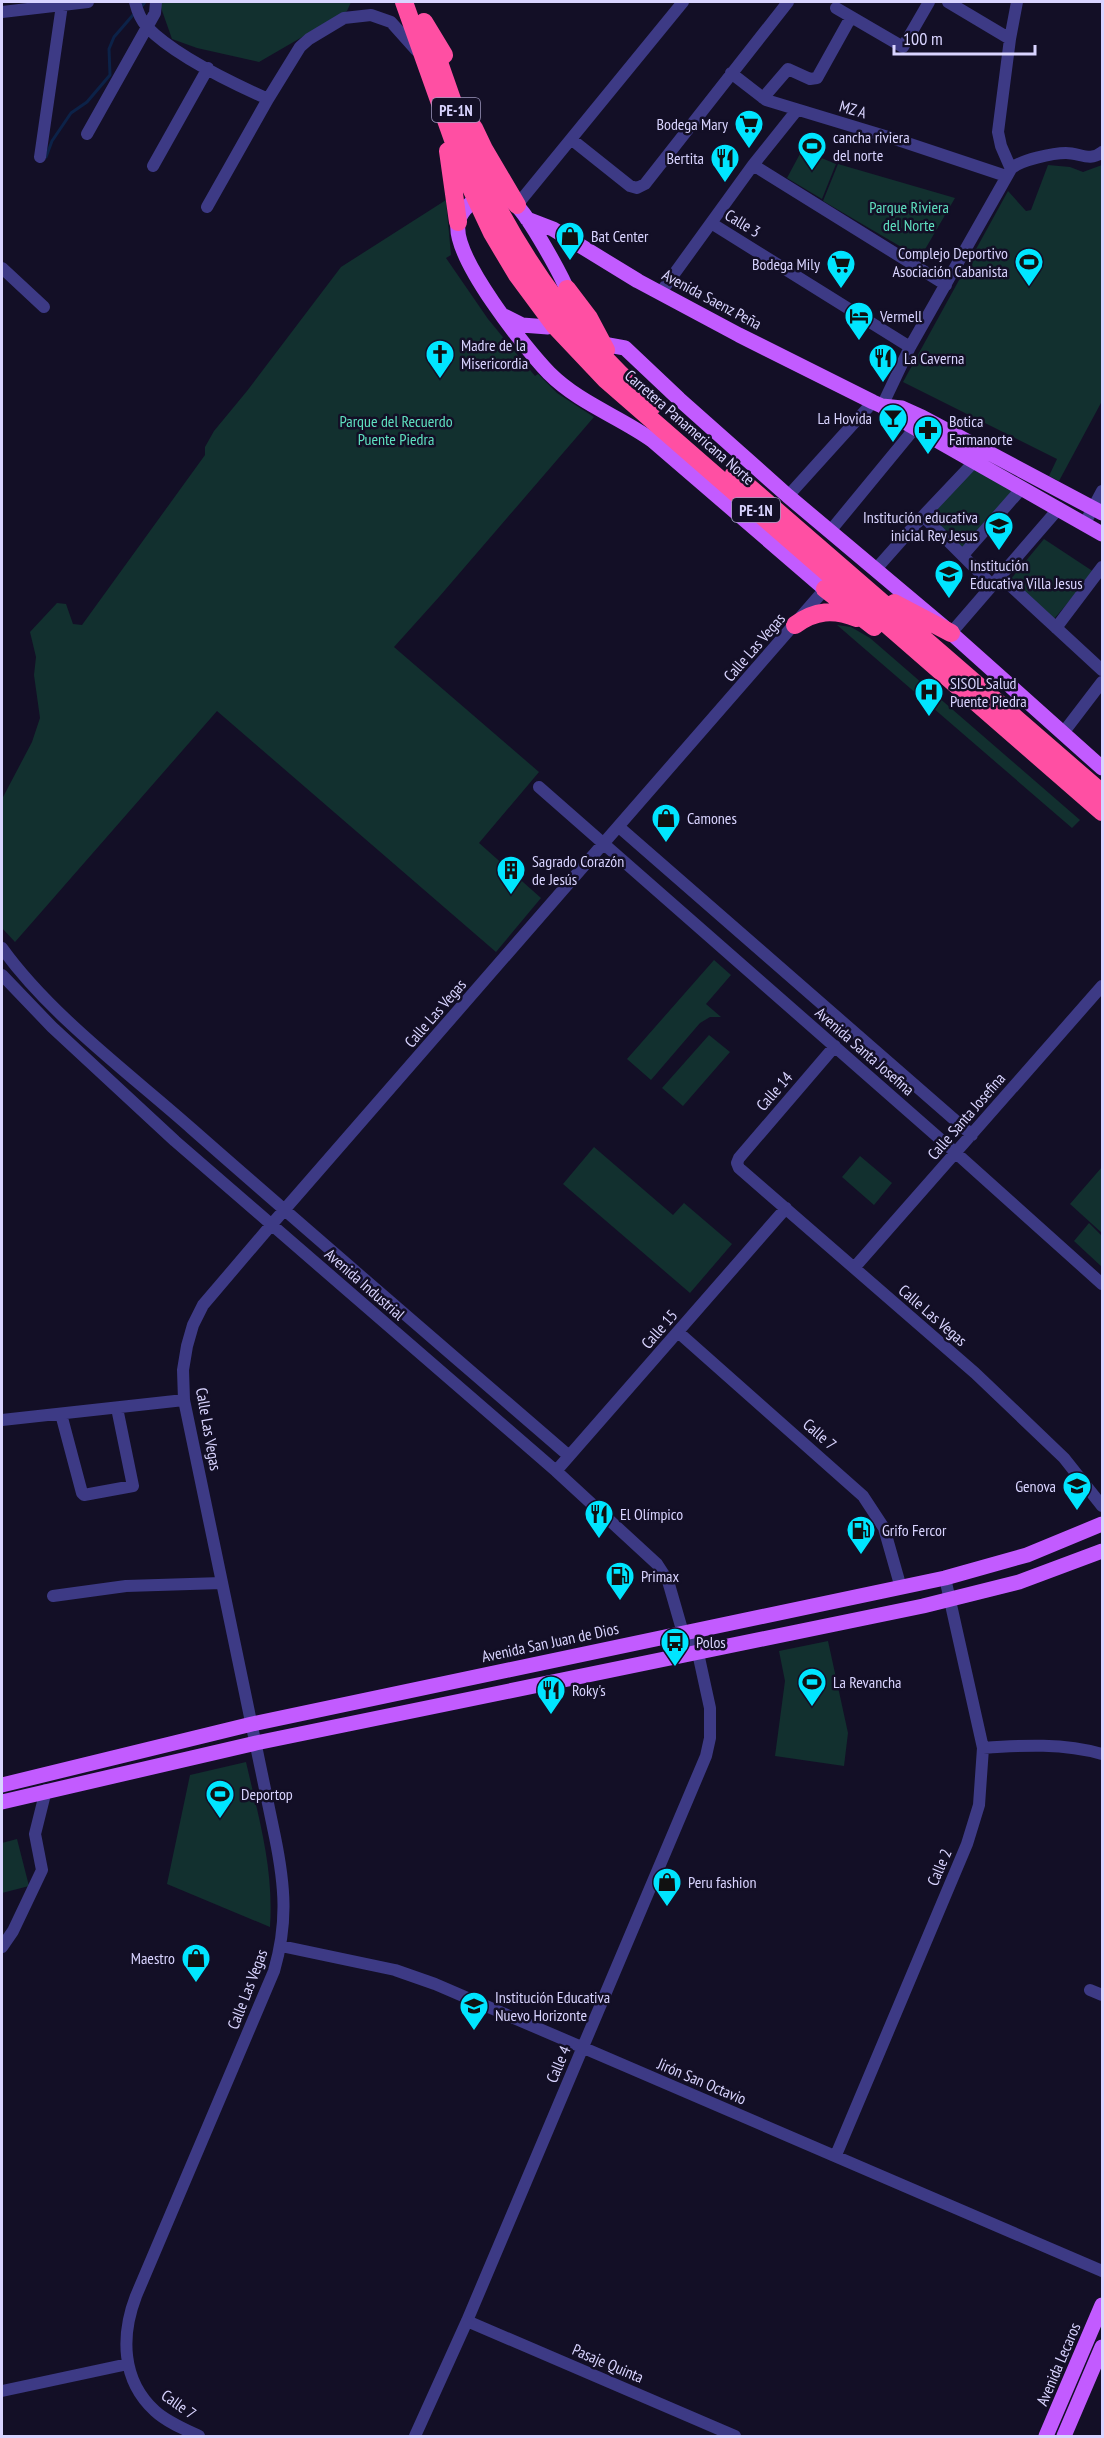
<svg xmlns="http://www.w3.org/2000/svg" width="1104" height="2438" font-family="'PT Sans Narrow',sans-serif">
<style>
.green{fill:#12302f}
.lines{fill:none;stroke-linecap:round;stroke-linejoin:round}
.stream{stroke:#0c2248;stroke-width:3}
.minor{stroke:#3d3a85;stroke-width:12}
.major{stroke:#c25bff;stroke-width:15}
.highway{stroke:#ff4fa3;stroke-width:18}
.labels{text-anchor:middle;dominant-baseline:central;stroke-width:5;stroke-linejoin:round;paint-order:stroke}
.shield{fill:#130f26;stroke:#9e99be;stroke-width:1.5}
.shield-label{font-size:15px;font-weight:bold;fill:#d9d4ff}
.street-label{font-size:16px;fill:#d9d4ff;stroke:#130f26}
.poi-label{font-size:16px;fill:#d9d4ff;stroke:#130f26;text-anchor:start}
.park-label{font-size:16px;fill:#5fe0c0;stroke:#130f26}
</style>
<rect width="100%" height="100%" fill="#130f26"/>
<path class="green" d="M159,2H351L347,11L259,62L197,48L172,39Z
M802,150L836,164L822,199L787,178Z
M838,164L955,198L920,258L823,201Z
M1048,165L1070,167L1083,172L1102,165V401L1059,481L1049,476L1057,459L903,382L1008,191L1026,211L1031,210Z
M446,200L451,255L446,258L488,319L535,376L538,374L557,393L594,417L439,597L394,647L539,772L479,843L541,898L496,952L217,711L15,942L2,928V799L32,742L40,718L34,675L36,657L30,632L57,603L66,604L73,624L82,625L205,455V447L214,431L247,391L341,267Z
M977,457L1025,484L961,559L922,521Z
M1044,539L1094,572L1054,619L1010,580Z
M837,625L851,627L870,638L1080,820L1072,828Z
M714,960L731,975L706,1004L721,1017H710L700,1023L651,1080L627,1059Z
M709,1035L730,1052L683,1106L662,1088Z
M594,1147L673,1215L684,1203L732,1244L690,1293L563,1184Z
M860,1156L892,1183L874,1205L842,1177Z
M1102,1167V1233L1070,1204Z
M1089,1223L1102,1236V1267L1074,1241Z
M828,1641L848,1733L844,1766L775,1756L785,1681L779,1651Z
M246,1762C259,1819 274,1869 270,1927L167,1884L190,1775Z
M17,1839L29,1886L2,1893V1843Z"/>
<g class="lines">
<path class="stream" d="M141,7L145,2
M46,157L52,141L71,113L87,102L110,75L109,49L114,37L133,15"/>
<path class="minor" d="M135,2C137,10 141,20 147,27C174,55 232,83 268,99
M948,2L1010,39
M836,8L903,47L929,2
M2,12L88,2
M731,73L766,100L898,140L1006,176
M763,98L788,69L810,79L817,78L851,17
M87,134L155,13L156,2
M571,139L630,186L637,188L645,184L788,2
M40,157L62,5L60,2
M753,165L946,285
M153,166L208,68
M1011,169L1001,146L998,132L1010,39L1017,2
M517,205L683,2
M207,207L268,99L300,47L309,39L344,18L371,15L391,22L416,50
M711,223L910,347
M2,268L44,307
M661,292L753,165L797,110
M882,406L910,347L1011,169C1019,160 1054,153 1066,153C1080,153 1090,162 1102,152
M788,496L873,402
M923,516L992,585
M1085,523L1102,491
M831,530L915,428
M963,555L1022,488
M876,569L923,516L974,462
M1000,576L1102,670
M1056,628L1102,567
M951,633L1059,508
M1063,733L1102,682
M539,787L956,1153L1102,1284
M619,827L972,1135
M2,948C50,1015 130,1074 192,1129C317,1239 443,1347 569,1456
M2,975L52,1027L175,1141L556,1471L657,1564L668,1581L683,1633L698,1653L710,1708V1738L706,1756L467,2321L415,2436
M835,1046L739,1158L737,1163L739,1168L975,1373L1064,1458L1102,1506
M854,1268L1102,986
M678,1332L863,1496L884,1528L901,1588
M61,1414L82,1493L84,1495L133,1486L117,1408
M2,1420L184,1400
M556,1471L786,1208
M53,1596L126,1586L222,1583
M983,1748C1023,1745 1064,1743 1102,1754
M281,1946L395,1970L435,1984L1102,2271
M2,1947L13,1931L42,1870L35,1834L46,1790
M1090,1990L1102,1995
M836,2155L967,1844L979,1805L983,1748L945,1578
M467,2321L735,2436
M2,2391L128,2364
M199,2436C184,2429 167,2422 155,2411C121,2380 121,2335 136,2296L274,1971C288,1923 285,1886 275,1837L184,1400L183,1370L187,1346L193,1325L203,1305L272,1224L825,589"/>
<path class="major" d="M527,219L553,229L638,281L739,335L873,402L882,406L902,408L922,417L1102,513
M504,316L522,325L548,327C563,322 571,309 569,294C562,276 529,216 515,204C505,195 489,194 477,199C468,204 459,214 458,224C453,258 525,348 549,373C579,403 618,416 652,440L825,589
M603,344L625,348L679,399L788,496L951,633L1102,768
M882,406L901,420L1102,534
M2,1785L252,1724L945,1578L1027,1555L1102,1524
M2,1802L256,1743L923,1606L1019,1582L1102,1551
M1046,2436L1102,2305
M1064,2436L1102,2347"/>
<path class="highway" d="M404,2L468,182L492,233L517,275L554,325L606,380L1102,812
M424,22L444,55
M434,48C450,93 464,138 484,181C526,266 581,343 654,405
M474,128L484,149L517,205
M448,151L458,222
M567,289L589,318L606,350
M734,474L1102,793
M825,589L874,627
M894,603L951,633
M795,625C815,610 834,609 857,618"/>
</g>
<defs>
<g id="supermarket-pin" transform="scale(1.5)"><path d="M0 17L-7.5 6A9.5 9.5 0 1 1 7.5 6Z" fill="#00e5ff" stroke="#130f26"/><path d="M-6-5.5h2.5l.6 2H6L4.5 2H-2.5L-4.4-4H-6ZM-1.5 3.2a1.3 1.3 0 1 0 .1 0ZM3 3.2a1.3 1.3 0 1 0 .1 0Z" fill="#111"/></g>
<g id="stadium-pin" transform="scale(1.5)"><path d="M0 17L-7.5 6A9.5 9.5 0 1 1 7.5 6Z" fill="#00e5ff" stroke="#130f26"/><path d="M0-5a6.5 5 0 1 0 0 10a6.5 5 0 1 0 0-10ZM-3.5-1.8h7v3.6h-7Z" fill="#111"/></g>
<g id="restaurant-pin" transform="scale(1.5)"><path d="M0 17L-7.5 6A9.5 9.5 0 1 1 7.5 6Z" fill="#00e5ff" stroke="#130f26"/><path d="M-5-6h1v4h1v-4h1v4h1v-4h1v5L-1.5 .5V6h-2V.5L-5-1ZM5-6V6H3V1.5H1.5Q1.5-4 5-6Z" fill="#111"/></g>
<g id="shop-pin" transform="scale(1.5)"><path d="M0 17L-7.5 6A9.5 9.5 0 1 1 7.5 6Z" fill="#00e5ff" stroke="#130f26"/><path d="M-5-2.5h2.3a2.7 3.5 0 0 1 5.4 0H5L5.5 6h-11ZM-1.5-2.5h3a1.5 2.3 0 0 0-3 0Z" fill="#111"/></g>
<g id="hotel-pin" transform="scale(1.5)"><path d="M0 17L-7.5 6A9.5 9.5 0 1 1 7.5 6Z" fill="#00e5ff" stroke="#130f26"/><path d="M-6-4.5h1.5V1H6V5H4.5V3h-9V5H-6ZM-4 0a1.8 1.8 0 1 1 3.6 0ZM.5 0V-2.5h3Q6-2.5 6 0Z" fill="#111"/></g>
<g id="church-pin" transform="scale(1.5)"><path d="M0 17L-7.5 6A9.5 9.5 0 1 1 7.5 6Z" fill="#00e5ff" stroke="#130f26"/><path d="M-1.2-6h2.4v3.5h3.3v2.4h-3.3V6h-2.4V-.1h-3.3v-2.4h3.3Z" fill="#111"/></g>
<g id="bar-pin" transform="scale(1.5)"><path d="M0 17L-7.5 6A9.5 9.5 0 1 1 7.5 6Z" fill="#00e5ff" stroke="#130f26"/><path d="M-6-5H6L.8 .8V4.5H3.5V6h-7V4.5H-.8V.8Z" fill="#111"/></g>
<g id="pharmacy-pin" transform="scale(1.5)"><path d="M0 17L-7.5 6A9.5 9.5 0 1 1 7.5 6Z" fill="#00e5ff" stroke="#130f26"/><path d="M-2-6h4v4h4v4h-4v4h-4v-4h-4v-4h4Z" fill="#111"/></g>
<g id="school-pin" transform="scale(1.5)"><path d="M0 17L-7.5 6A9.5 9.5 0 1 1 7.5 6Z" fill="#00e5ff" stroke="#130f26"/><path d="M0-5L7-2L0 1L-7-2ZM-4 1L0 2.5L4 1V4Q0 6-4 4Z" fill="#111"/></g>
<g id="hospital-pin" transform="scale(1.5)"><path d="M0 17L-7.5 6A9.5 9.5 0 1 1 7.5 6Z" fill="#00e5ff" stroke="#130f26"/><path d="M-5-5h3v3.5h4V-5h3V5h-3V1.5h-4V5h-3Z" fill="#111"/></g>
<g id="building-pin" transform="scale(1.5)"><path d="M0 17L-7.5 6A9.5 9.5 0 1 1 7.5 6Z" fill="#00e5ff" stroke="#130f26"/><path d="M-4-6H4V6H1V3H-1V6H-4ZM-2.5-4.3h1.7v1.8h-1.7ZM.8-4.3h1.7v1.8H.8ZM-2.5-1h1.7V.8h-1.7ZM.8-1h1.7V.8H.8Z" fill="#111"/></g>
<g id="fuel-pin" transform="scale(1.5)"><path d="M0 17L-7.5 6A9.5 9.5 0 1 1 7.5 6Z" fill="#00e5ff" stroke="#130f26"/><path d="M-5.5-6h7V0h2V4h1.3V-2.5L3-4.5l.8-.8L6-3V5H2.5V1h-1V6h-7ZM-4.2-4.7v3.2H.2V-4.7Z" fill="#111"/></g>
<g id="bus-pin" transform="scale(1.5)"><path d="M0 17L-7.5 6A9.5 9.5 0 1 1 7.5 6Z" fill="#00e5ff" stroke="#130f26"/><path d="M-5-6H5V4H4V6H2V4H-2V6H-4V4H-5ZM-3.5-4V0h7V-4ZM-3.5 1.2v1.5H-2V1.2ZM2 1.2v1.5H3.5V1.2Z" fill="#111"/></g>
</defs>
<g fill-rule="evenodd">
<use href="#supermarket-pin" x="749" y="124"/>
<use href="#stadium-pin" x="812" y="146"/>
<use href="#restaurant-pin" x="725" y="158"/>
<use href="#shop-pin" x="570" y="236"/>
<use href="#stadium-pin" x="1029" y="262"/>
<use href="#supermarket-pin" x="841" y="264"/>
<use href="#hotel-pin" x="859" y="316"/>
<use href="#church-pin" x="440" y="354"/>
<use href="#restaurant-pin" x="883" y="358"/>
<use href="#bar-pin" x="893" y="418"/>
<use href="#pharmacy-pin" x="928" y="430"/>
<use href="#school-pin" x="999" y="526"/>
<use href="#school-pin" x="949" y="574"/>
<use href="#hospital-pin" x="929" y="692"/>
<use href="#shop-pin" x="666" y="818"/>
<use href="#building-pin" x="511" y="870"/>
<use href="#school-pin" x="1077" y="1486"/>
<use href="#restaurant-pin" x="599" y="1514"/>
<use href="#fuel-pin" x="861" y="1530"/>
<use href="#fuel-pin" x="620" y="1576"/>
<use href="#bus-pin" x="675" y="1642"/>
<use href="#stadium-pin" x="812" y="1682"/>
<use href="#restaurant-pin" x="551" y="1690"/>
<use href="#stadium-pin" x="220" y="1794"/>
<use href="#shop-pin" x="667" y="1882"/>
<use href="#shop-pin" x="196" y="1958"/>
<use href="#school-pin" x="474" y="2006"/>
</g>
<g class="labels">
<g class="shield">
<rect x="432" y="98" width="48" height="24" rx="4.5"/>
<rect x="732" y="498" width="48" height="24" rx="4.5"/>
</g>
<g class="shield-label">
<text x="456" y="110">PE-1N</text>
<text x="756" y="510">PE-1N</text>
</g>
<g class="street-label">
<text transform="translate(853 109) rotate(16)">MZ A</text>
<text transform="translate(743 223) rotate(31)">Calle 3</text>
<text transform="translate(712 299) rotate(28)">Avenida Saenz Peña</text>
<text transform="translate(690 427) rotate(41)">Carretera Panamericana Norte</text>
<text transform="translate(754 647) rotate(-49)">Calle Las Vegas</text>
<text transform="translate(435 1013) rotate(-49)">Calle Las Vegas</text>
<text transform="translate(865 1051) rotate(41)">Avenida Santa Josefina</text>
<text transform="translate(774 1091) rotate(-49)">Calle 14</text>
<text transform="translate(966 1116) rotate(-49)">Calle Santa Josefina</text>
<text transform="translate(365 1284) rotate(41)">Avenida Industrial</text>
<text transform="translate(933 1315) rotate(41)">Calle Las Vegas</text>
<text transform="translate(659 1329) rotate(-49)">Calle 15</text>
<text transform="translate(209 1429) rotate(80)">Calle Las Vegas</text>
<text transform="translate(820 1434) rotate(41)">Calle 7</text>
<text transform="translate(550 1642) rotate(-12)">Avenida San Juan de Dios</text>
<text transform="translate(939 1867) rotate(-67)">Calle 2</text>
<text transform="translate(247 1989) rotate(-69)">Calle Las Vegas</text>
<text transform="translate(558 2064) rotate(-67)">Calle 4</text>
<text transform="translate(702 2081) rotate(23)">Jirón San Octavio</text>
<text transform="translate(608 2363) rotate(23)">Pasaje Quinta</text>
<text transform="translate(1058 2364) rotate(-67)">Avenida Lecaros</text>
<text transform="translate(179 2404) rotate(35)">Calle 7</text>
</g>
<g class="poi-label">
<text x="728" y="124" text-anchor="end">Bodega Mary</text>
<text x="833" y="137">cancha riviera<tspan x="833" dy="18">del norte</tspan></text>
<text x="704" y="158" text-anchor="end">Bertita</text>
<text x="591" y="236">Bat Center</text>
<text x="1008" y="253" text-anchor="end">Complejo Deportivo<tspan x="1008" dy="18">Asociación Cabanista</tspan></text>
<text x="820" y="264" text-anchor="end">Bodega Mily</text>
<text x="880" y="316">Vermell</text>
<text x="461" y="345">Madre de la<tspan x="461" dy="18">Misericordia</tspan></text>
<text x="904" y="358">La Caverna</text>
<text x="872" y="418" text-anchor="end">La Hovida</text>
<text x="949" y="421">Botica<tspan x="949" dy="18">Farmanorte</tspan></text>
<text x="978" y="517" text-anchor="end">Institución educativa<tspan x="978" dy="18">inicial Rey Jesus</tspan></text>
<text x="970" y="565">Institución<tspan x="970" dy="18">Educativa Villa Jesus</tspan></text>
<text x="950" y="683">SISOL Salud<tspan x="950" dy="18">Puente Piedra</tspan></text>
<text x="687" y="818">Camones</text>
<text x="532" y="861">Sagrado Corazón<tspan x="532" dy="18">de Jesús</tspan></text>
<text x="1056" y="1486" text-anchor="end">Genova</text>
<text x="620" y="1514">El Olímpico</text>
<text x="882" y="1530">Grifo Fercor</text>
<text x="641" y="1576">Primax</text>
<text x="696" y="1642">Polos</text>
<text x="833" y="1682">La Revancha</text>
<text x="572" y="1690">Roky's</text>
<text x="241" y="1794">Deportop</text>
<text x="688" y="1882">Peru fashion</text>
<text x="175" y="1958" text-anchor="end">Maestro</text>
<text x="495" y="1997">Institución Educativa<tspan x="495" dy="18">Nuevo Horizonte</tspan></text>
</g>
<g class="park-label">
<text x="909" y="207">Parque Riviera<tspan x="909" dy="18">del Norte</tspan></text>
<text x="396" y="421">Parque del Recuerdo<tspan x="396" dy="18">Puente Piedra</tspan></text>
</g>
</g>
<rect width="1104" height="2438" fill="none" stroke="#d9d4ff" stroke-width="6"/>
<path d="M894 45v9h141v-9" fill="none" stroke="#d9d4ff" stroke-width="3"/>
<text x="903" y="45" font-size="18" fill="#d9d4ff" stroke="#130f26" stroke-width="4.5" paint-order="stroke">100 m</text>
</svg>
